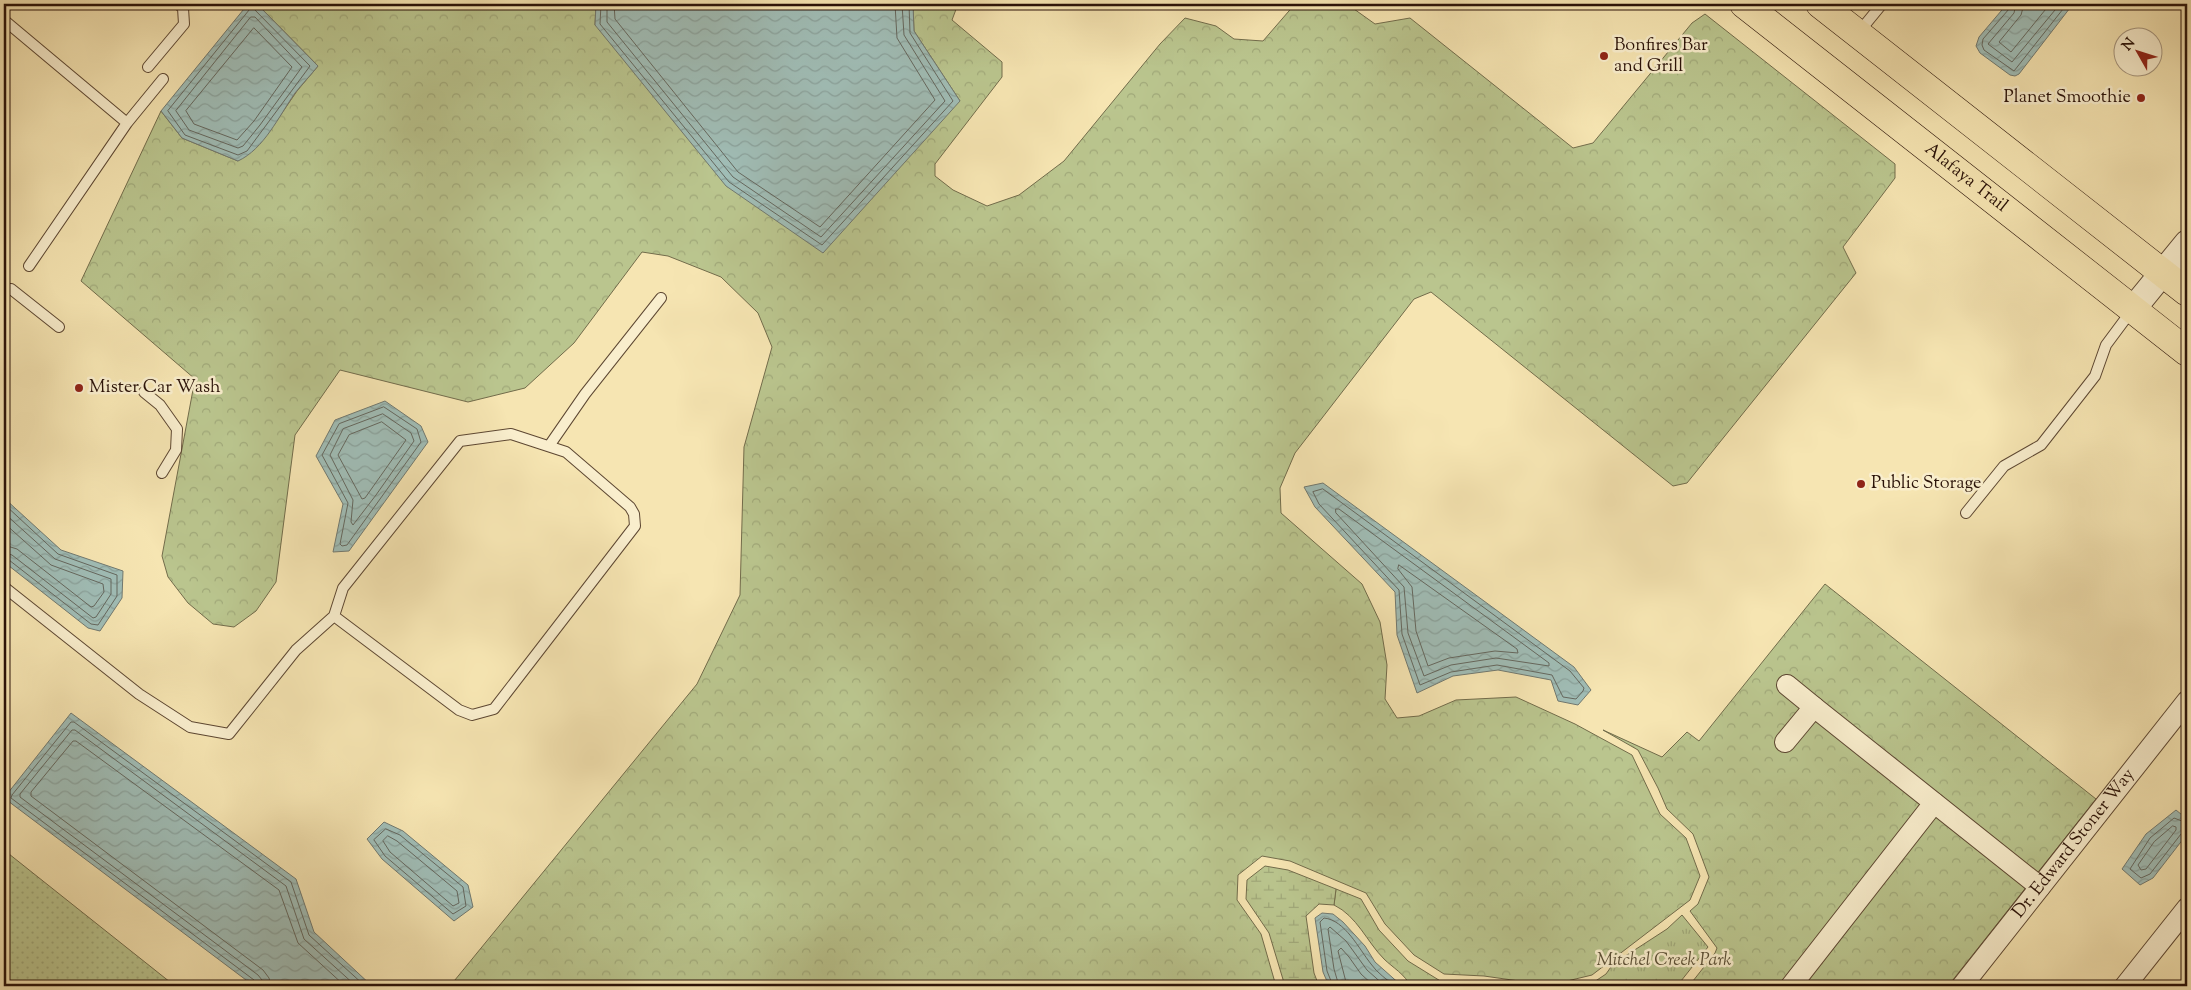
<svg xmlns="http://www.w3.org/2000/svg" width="2191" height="990" font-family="'Sorts Mill Goudy',serif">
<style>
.grass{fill:url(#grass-dots);stroke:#726c4b}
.forest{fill:url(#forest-crowns);stroke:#726c4b}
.wetland{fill:url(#wetland-marsh);stroke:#726c4b}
.park{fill:url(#park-tufts);stroke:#726c4b}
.water{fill:url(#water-waves);stroke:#717970}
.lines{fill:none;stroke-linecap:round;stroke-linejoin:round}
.shore{stroke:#65685f;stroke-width:1}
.service-casing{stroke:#5d4732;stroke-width:12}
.minor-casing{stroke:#5d4732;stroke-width:22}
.tertiary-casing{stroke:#5d4732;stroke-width:27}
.primary-casing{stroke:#2a1208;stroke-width:29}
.service{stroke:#f9eecd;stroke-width:10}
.minor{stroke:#f9eecd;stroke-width:20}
.tertiary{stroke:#f9eecd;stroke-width:25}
.primary{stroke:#f6e5b2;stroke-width:28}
.poi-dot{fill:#8f2418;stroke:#f9eecd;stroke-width:2}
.labels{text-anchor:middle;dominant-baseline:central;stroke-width:5;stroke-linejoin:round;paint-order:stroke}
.poi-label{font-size:18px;fill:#2a1208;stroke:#f9eecd;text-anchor:start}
.street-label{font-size:18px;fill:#2a1208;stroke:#f9eecd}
.park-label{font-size:18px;font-style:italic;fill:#5c5137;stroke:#f9eecd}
</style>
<defs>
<pattern id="grass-dots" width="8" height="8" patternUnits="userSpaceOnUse" patternTransform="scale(1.25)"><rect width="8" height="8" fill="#bac58e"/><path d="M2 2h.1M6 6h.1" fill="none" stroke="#a0a879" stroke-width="1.8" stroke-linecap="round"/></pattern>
<pattern id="forest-crowns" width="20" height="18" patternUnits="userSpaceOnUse" patternTransform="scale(1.25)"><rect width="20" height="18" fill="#bac58e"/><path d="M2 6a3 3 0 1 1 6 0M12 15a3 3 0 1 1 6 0" fill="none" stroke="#a0a879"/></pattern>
<pattern id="wetland-marsh" width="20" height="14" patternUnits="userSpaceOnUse" patternTransform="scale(1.25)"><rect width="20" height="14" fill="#bac58e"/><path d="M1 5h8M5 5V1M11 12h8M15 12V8" fill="none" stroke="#a0a879"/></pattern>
<pattern id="park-tufts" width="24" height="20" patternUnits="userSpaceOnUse" patternTransform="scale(1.25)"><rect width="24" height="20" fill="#bac58e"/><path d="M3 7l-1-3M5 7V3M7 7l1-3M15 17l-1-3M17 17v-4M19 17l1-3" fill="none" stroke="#a0a879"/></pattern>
<pattern id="water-waves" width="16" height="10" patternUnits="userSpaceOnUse" patternTransform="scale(1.25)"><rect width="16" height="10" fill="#a0bdb6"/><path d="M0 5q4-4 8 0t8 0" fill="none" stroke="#8aa19b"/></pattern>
</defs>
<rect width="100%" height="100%" fill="#f6e5b2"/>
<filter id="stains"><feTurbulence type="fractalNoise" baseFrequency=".004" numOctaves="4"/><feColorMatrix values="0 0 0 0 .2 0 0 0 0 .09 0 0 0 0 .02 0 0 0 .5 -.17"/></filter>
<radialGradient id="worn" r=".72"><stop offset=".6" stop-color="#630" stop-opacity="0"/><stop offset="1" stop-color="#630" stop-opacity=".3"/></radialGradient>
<path class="grass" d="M4,850L175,986H4Z"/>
<path class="forest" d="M257,4H596L595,25L960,101L914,31L913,4H958L952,20L1002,62V77L935,164V176L953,190L987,206L1019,195L1064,161L1160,44L1185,18L1216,26L1234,39L1263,41L1295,4H1347L1375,24L1410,18L1573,148L1593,143L1692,23L1705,14L1895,164V178L1843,247L1856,273L1687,483L1673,486L1431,292L1414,299L1295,453L1280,488L1281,513L1362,584L1380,622L1387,665L1385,699L1397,718L1419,716L1456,700L1516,697L1575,724L1632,755L1660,814L1686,838L1700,876L1690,900L1592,975L1563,982H1526L1484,976L1444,974L1414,955L1385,924L1366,893L1290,861L1262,856L1238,875L1237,900L1261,934L1276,986H450L697,684L740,595L744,447L772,347L758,313L721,277L668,256L642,252L574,343L525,388L468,402L340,370L295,435L276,582L256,611L234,627L213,624L188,603L168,577L162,556L195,379L81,281L161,111L182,138L238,161L269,132L297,91L318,66Z
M1825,584L2096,799L1948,986H1689L1715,953L1717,948L1690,911L1698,904L1709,877L1693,834L1667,809L1658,788L1638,750L1603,730L1662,757L1687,732L1699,741Z
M1336,889L1361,899L1379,930L1408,961L1442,982L1497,986H1410C1406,975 1392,967 1384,959C1367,942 1357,916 1334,905Z"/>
<path class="wetland" d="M1265,866L1288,870L1336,889L1334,905L1319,904L1306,916L1314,973L1319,986H1285L1269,933L1246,899L1247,880Z"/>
<path class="park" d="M1682,915L1708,947L1677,986H1588L1606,974L1613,964L1667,929Z"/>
<path class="water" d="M248,4H257L318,66C311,75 302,84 295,93C279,116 264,149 238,161L182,138L161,111Z
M596,4H913L914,31L960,101L823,253L726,186L595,25Z
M2007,4H2073L2019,74L2015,76L2010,75L1980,53L1976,46L1979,37Z
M385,401L421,426L428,442L349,551L333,552L343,504L316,456L335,420Z
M1323,483L1574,667L1591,690L1578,705L1558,701L1551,680L1498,670L1453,676L1417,693L1397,635L1395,592L1315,507L1304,487Z
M4,498L61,550L123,571L122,598L100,631L88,628L4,562Z
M71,713L296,879L314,932L372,986H254L4,798Z
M2176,810L2187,819V834L2153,878L2140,885L2122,869L2146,834Z
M384,822L403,831L468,885L473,907L454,921L382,859L367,839Z
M1322,913L1333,914L1343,922L1365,946L1375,962L1402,986H1329L1323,972L1315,918Z"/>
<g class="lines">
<path class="shore" d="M601,4L600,24L729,182L822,245L953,101L910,33L909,4
M607,4V22L733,177L821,237L945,101L904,35L902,4
M614,4L615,19L738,172L820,227L935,100L897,38L895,4
M2010,4L2009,9L1983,39L1982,45L1984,50L2014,71L2067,4
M2016,4L2014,13L1988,44L2012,62L2060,4
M2024,4L2021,15L1999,42L2011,52L2050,4
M252,7L310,66L247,151L238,155L185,135L168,111Z
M251,17H255L302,67L260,125L243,146L238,148L189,130L176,111Z
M254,28L292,67L254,121L237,140L194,124L186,111Z
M384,407L417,429L421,442L347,545L342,546L340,544L348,503L322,455L339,424Z
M383,414L411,433L414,441L376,495L353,525L351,522L353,500L330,455L343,429Z
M382,422L406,440L365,498L362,499L338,455L349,435Z
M1323,489L1570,671L1584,688L1583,691L1576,699L1563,697L1552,675L1497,665L1451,672L1420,685L1402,634L1399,590L1319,504L1313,492Z
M4,504L58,554L117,575V596L98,625L91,624L9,560L4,559
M1336,509H1339L1549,663V666L1496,658L1451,665L1424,676L1408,633L1404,587L1336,513Z
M4,513L55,559L111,579V594L96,617L93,618L12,555L4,553
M4,523L51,565L103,584L104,592L94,606L91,607L17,549L4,545
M1399,565L1517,649L1518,653L1495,651L1449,658L1428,666L1416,631L1412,587L1398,569Z
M2187,823L2174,818L2150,838L2130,869L2141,878L2150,874L2181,834L2187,832
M2173,826L2176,827V830L2146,869L2141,870L2138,865L2154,842Z
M386,829L400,835L463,887L466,906L453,914L385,856L374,840Z
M388,836L397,841L457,891L459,903L453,906L390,852L383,841Z
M257,986L254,980L11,798L12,795L71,722H74L291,882L309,935L365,986
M263,986L262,980L258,975L20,797V794L72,730H75L286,886L304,939L356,986
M271,986L269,978L263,970L31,796V792L73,741H76L279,890L298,943L345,986
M1333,986L1327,971L1320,922L1324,918C1345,920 1359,949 1371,964C1377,973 1387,979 1394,986
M1339,986L1334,969L1328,929L1330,927L1346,941L1367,970L1385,986
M1347,986L1338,951L1341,948L1349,957L1361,974L1374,986"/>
<g class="service-casing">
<path id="service" d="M4,20L127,123L29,266
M1859,32L1882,4
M148,67L184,24L183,8L178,4
M127,123L163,79
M11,289L59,327
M144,392L160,405L177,429L176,450L162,473
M549,446L585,394L661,298
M1966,513L2004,466L2041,445L2095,376L2106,345L2132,310
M4,587L139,694L190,727L229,734L296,650L334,616L343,588L460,441L511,434L566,452L630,507L634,514L635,526L494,709L472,715L459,710L334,616"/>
</g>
<g class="minor-casing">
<g id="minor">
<path d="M1787,685L1814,707"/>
<path d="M1785,742L1814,707L2040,887"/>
<path d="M1791,986L1934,803"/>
<path id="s1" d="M1962,986L2187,701"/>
<path d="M2125,986L2187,908"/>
</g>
</g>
<g class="tertiary-casing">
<path id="tertiary" d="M2133,309L2187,243"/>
</g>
<g class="primary-casing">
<g id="primary">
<path id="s2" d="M1744,4L2187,352"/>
<path d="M1820,4L2187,292"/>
</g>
</g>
<use href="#service" class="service"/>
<use href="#minor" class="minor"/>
<use href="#tertiary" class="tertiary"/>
<use href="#primary" class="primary"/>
</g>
<g class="poi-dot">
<circle cx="1604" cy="56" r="5"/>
<circle cx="2141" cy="98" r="5"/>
<circle cx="79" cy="388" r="5"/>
<circle cx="1861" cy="484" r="5"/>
</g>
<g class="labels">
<g class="poi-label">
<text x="1614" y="46">Bonfires Bar<tspan x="1614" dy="21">and Grill</tspan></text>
<text x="2131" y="98" text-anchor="end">Planet Smoothie</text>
<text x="89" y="388">Mister Car Wash</text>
<text x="1871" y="484">Public Storage</text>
</g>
<g class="street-label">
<text stroke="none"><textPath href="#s2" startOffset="282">Alafaya Trail</textPath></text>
<text stroke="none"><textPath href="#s1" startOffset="181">Dr. Edward Stoner Way</textPath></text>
</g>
<g class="park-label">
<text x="1664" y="961">Mitchel Creek Park</text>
</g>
</g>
<rect width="2191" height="990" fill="none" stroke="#f6e5b2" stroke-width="20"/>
<rect x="5" y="5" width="2181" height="980" fill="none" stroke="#2a1208" stroke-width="2.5"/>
<rect x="10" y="10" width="2171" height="970" fill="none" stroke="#2a1208"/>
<g transform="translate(2138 52) rotate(309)"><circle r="24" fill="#f9eecd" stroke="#a6967e"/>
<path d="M0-4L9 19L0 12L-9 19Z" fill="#8f2418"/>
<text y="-8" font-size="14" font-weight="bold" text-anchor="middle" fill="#2a1208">N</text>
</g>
<rect width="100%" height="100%" filter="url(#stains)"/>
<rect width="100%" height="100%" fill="url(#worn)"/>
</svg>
